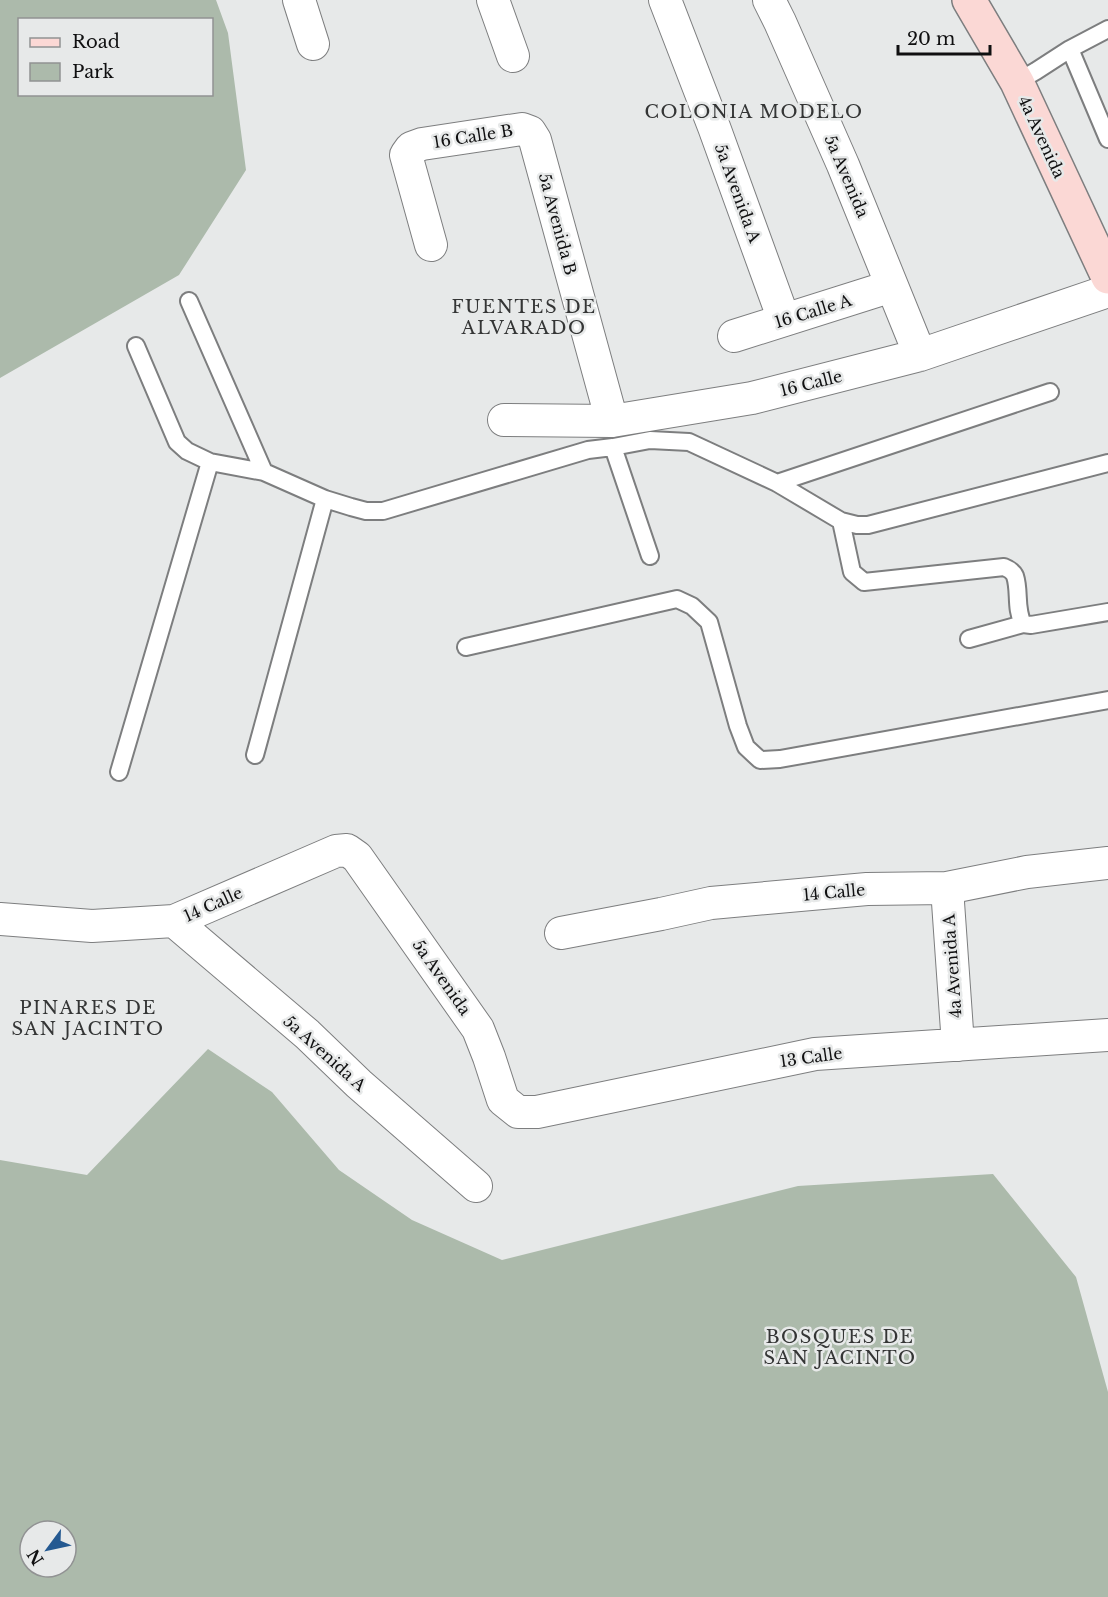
<svg xmlns="http://www.w3.org/2000/svg" width="1108" height="1597" font-family="'Libre Baskerville',serif">
<style>
.green{fill:#acbaab;fill-rule:evenodd}
.lines{fill:none;stroke-linecap:round;stroke-linejoin:round}
.lane-casing{stroke:#7d7e7f;stroke-width:20}
.street-casing{stroke:#7d7e7f;stroke-width:34}
.secondary-casing{stroke:#7d7e7f;stroke-width:36}
.lane{stroke:#fff;stroke-width:16}
.street{stroke:#fff;stroke-width:32}
.secondary{stroke:#fbd8d5;stroke-width:33}
.labels{text-anchor:middle;dominant-baseline:central;stroke-width:5;stroke-linejoin:round;paint-order:stroke}
.street-label{font-size:16px;fill:#101011;stroke:#e7e9e9}
.neighbourhood-label{font-size:18px;letter-spacing:1.5px;fill:#343535;stroke:#e7e9e9}
</style>
<rect width="100%" height="100%" fill="#e7e9e9"/>
<path class="green" d="M0,0H216L228,33L246,170L179,275L0,378ZM20,20H212V94H20Z
M208,1049L272,1092L339,1170L412,1220L502,1260L798,1186L993,1174L1076,1277L1108,1392V1597H0V1160L87,1175ZM30,1531H66V1567H30Z"/>
<g class="lines">
<g class="lane-casing">
<path id="lane" d="M1070,49L1108,139
M1017,82L1036,71L1070,49L1108,29
M189,301L264,472
M136,346L177,442L187,451L210,462L264,472L325,499L351,507L366,511H383L588,450L613,447L650,440L689,442L777,483L841,521L857,525H868L1108,463
M613,447L650,556
M777,483L1050,392
M841,521L852,572L864,582L1004,567C1009,569 1013,571 1015,576C1020,591 1015,608 1023,624L1031,625L1108,612
M969,639L1023,624
M466,647L677,599L692,606L709,622L738,726L746,747L760,760L780,759L1108,700
M255,755L325,499
M119,772L210,462"/>
</g>
<g class="street-casing">
<path id="street" d="M299,0L313,44
M493,0L513,56
M665,0L714,127L784,320
M769,0L780,22L843,165L920,355
M431,245L406,155L411,148L422,144L522,129L530,132L535,140L612,421
M734,336L892,286
M504,420L612,421L752,398L920,355L1108,291
M947,888L958,1045
M0,919L92,926L174,921L336,851L347,850L357,857L478,1029L489,1057L503,1100L518,1112H537L815,1054L1108,1035
M174,921L307,1034L359,1084L476,1186
M561,933L661,914L711,903L867,889L947,888L1027,872L1108,863"/>
</g>
<g class="secondary-casing">
<path id="secondary" d="M969,0L1017,82L1108,277"/>
</g>
<use href="#lane" class="lane"/>
<use href="#street" class="street"/>
<use href="#secondary" class="secondary"/>
</g>
<g class="labels">
<g class="street-label">
<text transform="translate(473 136) rotate(-9)">16 Calle B</text>
<text transform="translate(1042 137) rotate(65)">4a Avenida</text>
<text transform="translate(847 176) rotate(67)">5a Avenida</text>
<text transform="translate(738 193) rotate(70)">5a Avenida A</text>
<text transform="translate(558 224) rotate(75)">5a Avenida B</text>
<text transform="translate(813 311) rotate(-17)">16 Calle A</text>
<text transform="translate(811 383) rotate(-14)">16 Calle</text>
<text transform="translate(834 892) rotate(-5)">14 Calle</text>
<text transform="translate(213 904) rotate(-24)">14 Calle</text>
<text transform="translate(952 966) rotate(-94)">4a Avenida A</text>
<text transform="translate(442 977) rotate(55)">5a Avenida</text>
<text transform="translate(325 1053) rotate(42)">5a Avenida A</text>
<text transform="translate(811 1057) rotate(-8)">13 Calle</text>
</g>
<g class="neighbourhood-label">
<text x="754" y="112">COLONIA MODELO</text>
<text x="524" y="307">FUENTES DE<tspan x="524" dy="21">ALVARADO</tspan></text>
<text x="88" y="1008">PINARES DE<tspan x="88" dy="21">SAN JACINTO</tspan></text>
<text x="840" y="1337">BOSQUES DE<tspan x="840" dy="21">SAN JACINTO</tspan></text>
</g>
</g>
<rect x="18" y="18" width="195" height="78" fill="#e7e9e9" stroke="#919293" stroke-width="1.5"/>
<rect x="30" y="38" width="30" height="9" fill="#fbd8d5" stroke="#919293" stroke-width="1.5"/>
<text x="72" y="48" font-size="18" fill="#101011">Road</text>
<rect x="30" y="63" width="30" height="18" fill="#acbaab" stroke="#919293" stroke-width="1.5"/>
<text x="72" y="78" font-size="18" fill="#101011">Park</text>
<g transform="translate(48 1549) rotate(237)"><circle r="28" fill="#e7e9e9" stroke="#919293" stroke-width="1.5"/>
<path d="M0-4.5L10 22L0 15L-10 22Z" fill="#245991"/>
<text y="-9" font-size="16" font-weight="bold" text-anchor="middle" fill="#101011">N</text>
</g>
<path d="M898 45v9h92v-9" fill="none" stroke="#101011" stroke-width="3"/>
<text x="907" y="45" font-size="18" fill="#101011" stroke="#e7e9e9" stroke-width="4.5" paint-order="stroke">20 m</text>
</svg>
